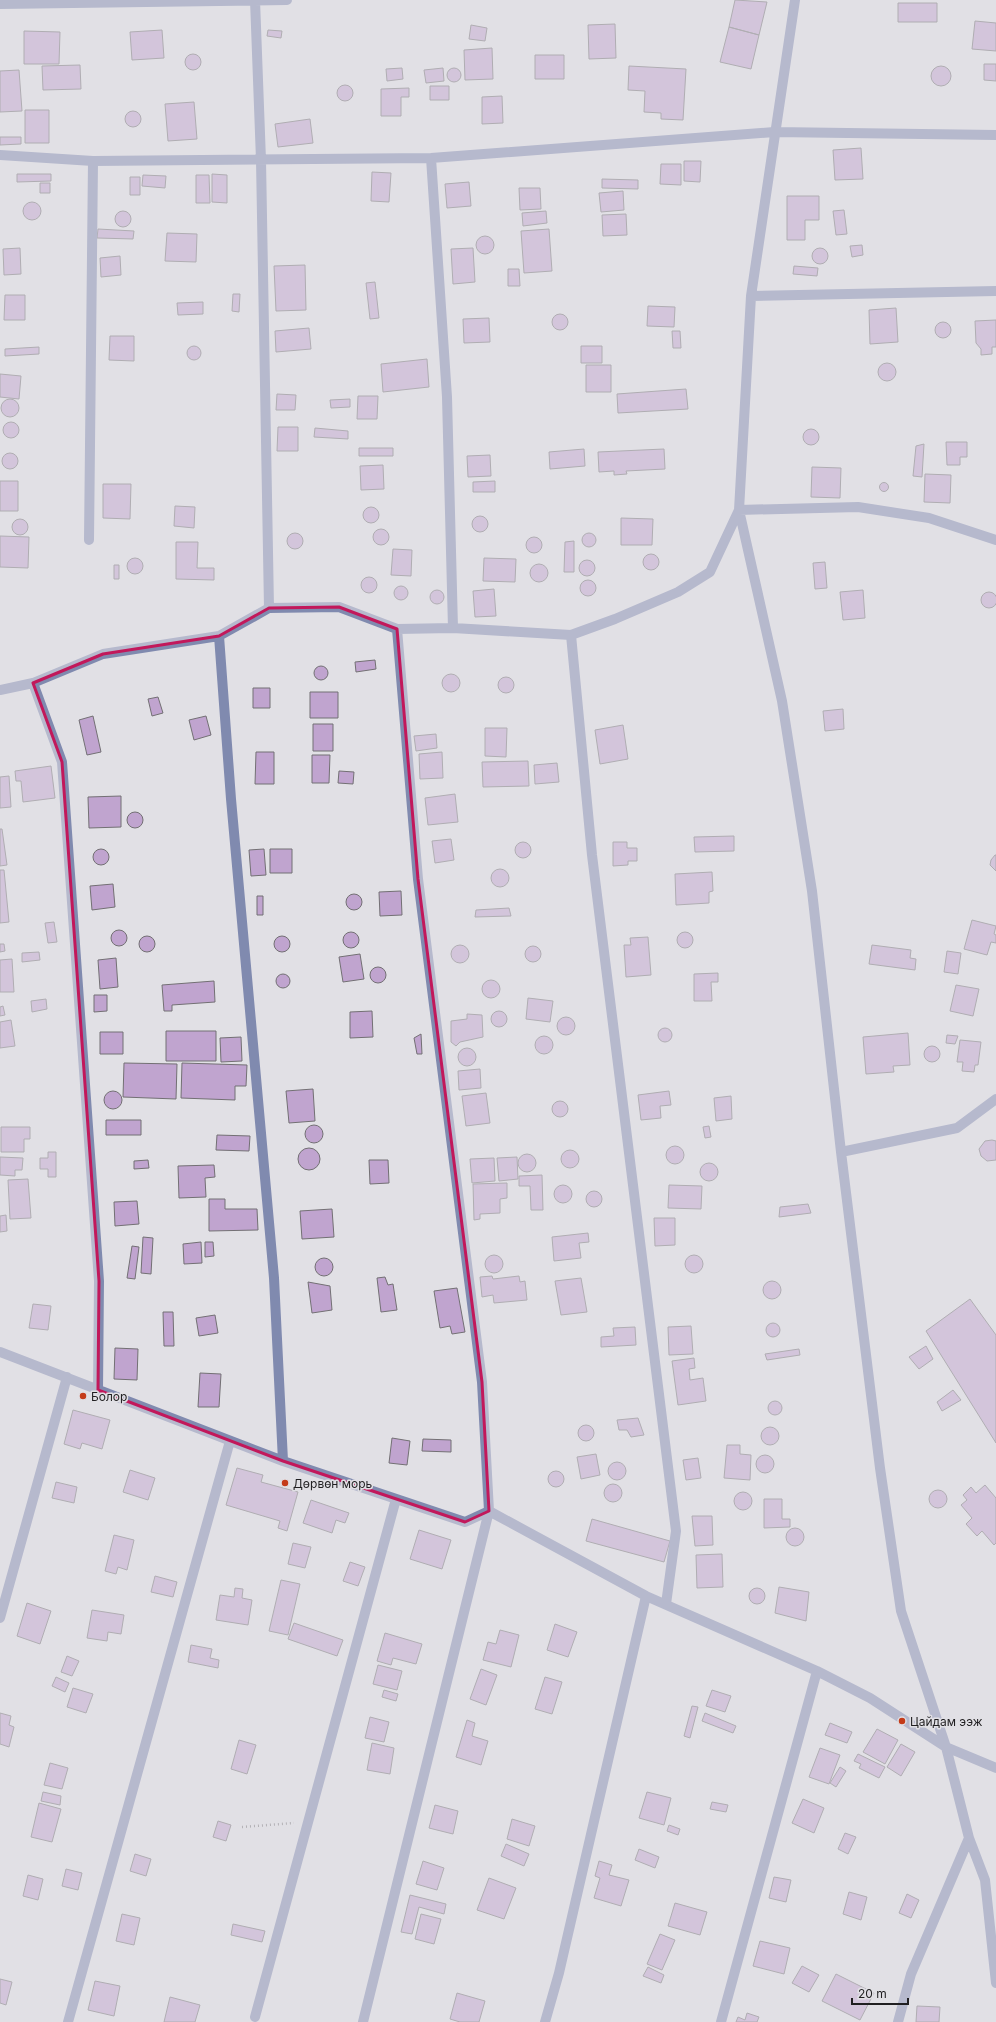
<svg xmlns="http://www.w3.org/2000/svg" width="996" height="2022" font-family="Inter,sans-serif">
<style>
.building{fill:#c0a4cf;stroke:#737074}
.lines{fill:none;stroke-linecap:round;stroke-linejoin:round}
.path{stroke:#79787b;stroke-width:2.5;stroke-dasharray:1 3;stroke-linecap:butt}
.minor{stroke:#808aaf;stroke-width:10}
.marked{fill:none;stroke:#c2185b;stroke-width:3;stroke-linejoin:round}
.poi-dot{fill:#c43b19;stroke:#e1e0e5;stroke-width:1.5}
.labels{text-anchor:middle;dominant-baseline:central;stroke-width:3;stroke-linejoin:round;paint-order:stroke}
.poi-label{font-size:12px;fill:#201f21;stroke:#e1e0e5;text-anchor:start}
</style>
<rect width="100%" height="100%" fill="#e1e0e5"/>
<path class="building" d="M735,0L767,2L759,35L729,27Z
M898,3H937V22H898Z
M975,21L996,23V51L972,49Z
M615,24L616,58L589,59L588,25Z
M471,25L487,28L485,41L469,39Z
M729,27L759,35L751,69L720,62Z
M162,30L164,58L132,60L130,32Z
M268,30L282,31L281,38L267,36Z
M24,31L60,32L59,64H24Z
M492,48L493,79L465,80L464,50Z
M185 62a8 8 0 1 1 16 0a8 8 0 1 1-16 0Z
M535,55H564V79H535Z
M984,64H996V81L984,80Z
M80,65L81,89L43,90L42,66Z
M629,66L686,69L683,120L661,119V113L644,112L645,91L628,90Z
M931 76a10 10 0 1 1 20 0a10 10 0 1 1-20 0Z
M447 75a7 7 0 1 1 14 0a7 7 0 1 1-14 0Z
M402,68L403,79L387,81L386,69Z
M443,68L444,81L426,83L424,70Z
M19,70L22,111L0,112V71Z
M337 93a8 8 0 1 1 16 0a8 8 0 1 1-16 0Z
M430,86H449V100H430Z
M409,88V97H401V116H381V89Z
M502,96L503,123L482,124V97Z
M194,102L197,139L168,141L165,104Z
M25,110H49V143H25Z
M125 119a8 8 0 1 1 16 0a8 8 0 1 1-16 0Z
M310,119L313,143L278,147L275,124Z
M0,137H21V144L0,145Z
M861,148L863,179L835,180L833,150Z
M684,161H701L700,182L684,181Z
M661,164H681V185L660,184Z
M372,172L391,173L389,202L371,201Z
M17,174H51V181L17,182Z
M212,174L227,175V203L212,202Z
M143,175L166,176L165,188L142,186Z
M196,175H209L210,203H196Z
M130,177H140V195H130Z
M602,179L638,180V189L602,188Z
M469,182L471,206L447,208L445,184Z
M40,183H50V193H40Z
M519,188H540L541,209L520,210Z
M623,191L624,210L601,212L599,193Z
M787,196H819V220H805V240H787Z
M23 211a9 9 0 1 1 18 0a9 9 0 1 1-18 0Z
M844,210L847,234L836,235L833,211Z
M546,211L547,223L523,226L522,213Z
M115 219a8 8 0 1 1 16 0a8 8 0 1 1-16 0Z
M626,214L627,235L603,236L602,215Z
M98,229L134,231L133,239L97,238Z
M549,229L552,271L524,273L521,231Z
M167,233L197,234L196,262L165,261Z
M476 245a9 9 0 1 1 18 0a9 9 0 1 1-18 0Z
M862,245L863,255L852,257L850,246Z
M812 256a8 8 0 1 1 16 0a8 8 0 1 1-16 0Z
M20,248L21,274L4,275L3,249Z
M473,248L475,282L453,284L451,249Z
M120,256L121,275L101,277L100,258Z
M305,265L306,310L276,311L274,266Z
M794,266L818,268L817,276L793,274Z
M508,269H519L520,286H508Z
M375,282L379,318L370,319L366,283Z
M233,294H240L239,312L232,311Z
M5,295H25V320H4Z
M203,302V314L178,315L177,303Z
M648,306L675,307L674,327L647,326Z
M896,308L898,342L870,344L869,310Z
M552 322a8 8 0 1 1 16 0a8 8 0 1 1-16 0Z
M489,318L490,342L464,343L463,319Z
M996,320V347H992V354L981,355V349L976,343L975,321Z
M935 330a8 8 0 1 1 16 0a8 8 0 1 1-16 0Z
M309,328L311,349L276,352L275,331Z
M672,331H680L681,348H673Z
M110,336H134V361L109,360Z
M187 353a7 7 0 1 1 14 0a7 7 0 1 1-14 0Z
M581,346H602V363H581Z
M39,347V354L5,356V349Z
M427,359L429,387L383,392L381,364Z
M878 372a9 9 0 1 1 18 0a9 9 0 1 1-18 0Z
M586,365H611V392H586Z
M0,374L21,376L19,399L0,397Z
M686,389L688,409L618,413L617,394Z
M277,394L296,395L295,410H276Z
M358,396H378L377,419H357Z
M350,399V407L331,408L330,400Z
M1 408a9 9 0 1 1 18 0a9 9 0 1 1-18 0Z
M3 430a8 8 0 1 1 16 0a8 8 0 1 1-16 0Z
M278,427H298V451H277Z
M315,428L348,431V439L314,437Z
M803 437a8 8 0 1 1 16 0a8 8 0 1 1-16 0Z
M946,442H967V457H960V465H947Z
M924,444L922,477L913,476L916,446Z
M359,448H393V456H359Z
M584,449L585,466L550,469L549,452Z
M664,449L665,469L626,471L627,474L614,475V471L599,472L598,452Z
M2 461a8 8 0 1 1 16 0a8 8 0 1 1-16 0Z
M490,455L491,476L468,477L467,456Z
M383,465L384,489L361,490L360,466Z
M812,467L841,468L840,498L811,497Z
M925,474L951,475L950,503L924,502Z
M0,481H18V511H0Z
M495,481V492H473V482Z
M879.5 487a4.5 4.5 0 1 1 9 0a4.5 4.5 0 1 1-9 0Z
M103,484H131L130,519L103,518Z
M175,506L195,507L194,528L174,526Z
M363 515a8 8 0 1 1 16 0a8 8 0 1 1-16 0Z
M472 524a8 8 0 1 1 16 0a8 8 0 1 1-16 0Z
M621,518L653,519L652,545H621Z
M12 527a8 8 0 1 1 16 0a8 8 0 1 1-16 0Z
M373 537a8 8 0 1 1 16 0a8 8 0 1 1-16 0Z
M582 540a7 7 0 1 1 14 0a7 7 0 1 1-14 0Z
M287 541a8 8 0 1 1 16 0a8 8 0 1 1-16 0Z
M0,536L29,537L28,568L0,567Z
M526 545a8 8 0 1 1 16 0a8 8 0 1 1-16 0Z
M574,541V572H564L565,542Z
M176,542H198L197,568H214V580L176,579Z
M393,549L412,550L411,576L391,575Z
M643 562a8 8 0 1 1 16 0a8 8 0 1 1-16 0Z
M127 566a8 8 0 1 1 16 0a8 8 0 1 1-16 0Z
M484,558L516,559L515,582L483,581Z
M579 568a8 8 0 1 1 16 0a8 8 0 1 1-16 0Z
M825,562L827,588L815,589L813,563Z
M530 573a9 9 0 1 1 18 0a9 9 0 1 1-18 0Z
M114,565H119V579H114Z
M361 585a8 8 0 1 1 16 0a8 8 0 1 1-16 0Z
M580 588a8 8 0 1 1 16 0a8 8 0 1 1-16 0Z
M394 593a7 7 0 1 1 14 0a7 7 0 1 1-14 0Z
M494,589L496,616L475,617L473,591Z
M430 597a7 7 0 1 1 14 0a7 7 0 1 1-14 0Z
M863,590L865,618L843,620L840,592Z
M981 600a8 8 0 1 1 16 0a8 8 0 1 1-16 0Z
M375,660L376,669L356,672L355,662Z
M314 673a7 7 0 1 1 14 0a7 7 0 1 1-14 0Z
M442 683a9 9 0 1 1 18 0a9 9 0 1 1-18 0Z
M498 685a8 8 0 1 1 16 0a8 8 0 1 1-16 0Z
M253,688H270V708H253Z
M310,692H338V718H310Z
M158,697L163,713L152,716L148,699Z
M843,709L844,729L825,731L823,711Z
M93,716L101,752L87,755L79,720Z
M206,716L211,735L194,740L189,720Z
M313,724H333V751H313Z
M623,725L628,759L600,764L595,730Z
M485,728H507L506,757L485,756Z
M436,734L437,748L416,751L414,736Z
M256,752H274V784H255Z
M442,752L443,778L420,779L419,754Z
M312,755H330L329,783H312Z
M528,761L529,786L483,787L482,762Z
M557,763L559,782L535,784L534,765Z
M51,766L55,798L23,802L21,781H16L15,771Z
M339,771L354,772L353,784L338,783Z
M9,776L11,807L0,808V777Z
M455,794L458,822L428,825L425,798Z
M121,796V827L89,828L88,797Z
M127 820a8 8 0 1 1 16 0a8 8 0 1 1-16 0Z
M0,829H2L7,865L0,866Z
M734,836V851L695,852L694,837Z
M451,839L454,860L435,863L432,841Z
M613,842H627V848H637V861H628V865L613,866Z
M515 850a8 8 0 1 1 16 0a8 8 0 1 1-16 0Z
M264,849L266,875L251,876L249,850Z
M270,849H292V873H270Z
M93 857a8 8 0 1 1 16 0a8 8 0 1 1-16 0Z
M995,855H996V871L990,865L991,860Z
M491 878a9 9 0 1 1 18 0a9 9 0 1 1-18 0Z
M0,870H4L9,922L0,923Z
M712,872L713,891L709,892V903L676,905L675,874Z
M113,884L115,907L92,910L90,886Z
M401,891L402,915L380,916L379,892Z
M346 902a8 8 0 1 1 16 0a8 8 0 1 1-16 0Z
M257,896H263V915H257Z
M509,908L511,916L475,917L476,910Z
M972,920L996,926L994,934L996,935V943L991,942L987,955L964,949Z
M54,922L57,942L48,943L45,923Z
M111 938a8 8 0 1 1 16 0a8 8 0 1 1-16 0Z
M677 940a8 8 0 1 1 16 0a8 8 0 1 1-16 0Z
M343 940a8 8 0 1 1 16 0a8 8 0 1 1-16 0Z
M139 944a8 8 0 1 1 16 0a8 8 0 1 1-16 0Z
M274 944a8 8 0 1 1 16 0a8 8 0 1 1-16 0Z
M648,937L651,975L626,977L624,945H631L630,938Z
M0,944H4L5,951L0,952Z
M872,945L911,950L910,958L916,959L915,970L869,964Z
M451 954a9 9 0 1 1 18 0a9 9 0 1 1-18 0Z
M525 954a8 8 0 1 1 16 0a8 8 0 1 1-16 0Z
M947,951L961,953L958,974L944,972Z
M39,952L40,960L22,962V953Z
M360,954L364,979L343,982L339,957Z
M116,958L118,987L100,989L98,960Z
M12,959L14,992H0V960Z
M370 975a8 8 0 1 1 16 0a8 8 0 1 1-16 0Z
M718,973V982H711L712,1001H694V974Z
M276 981a7 7 0 1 1 14 0a7 7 0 1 1-14 0Z
M482 989a9 9 0 1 1 18 0a9 9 0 1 1-18 0Z
M214,981L215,1002L172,1005V1011H164L162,985Z
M956,985L979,989L973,1016L950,1011Z
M94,995H107V1011L94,1012Z
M528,998L553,1001L550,1022L526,1019Z
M46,999L47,1009L32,1012L31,1001Z
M3,1006L5,1015L0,1016V1007Z
M491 1019a8 8 0 1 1 16 0a8 8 0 1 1-16 0Z
M372,1011L373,1037L350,1038V1012Z
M467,1014L482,1015L483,1037L460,1042L456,1046L451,1042V1021L467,1019Z
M557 1026a9 9 0 1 1 18 0a9 9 0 1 1-18 0Z
M11,1020L15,1046L0,1048V1022Z
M658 1035a7 7 0 1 1 14 0a7 7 0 1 1-14 0Z
M166,1031H216V1061H166Z
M100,1032H123V1054H100Z
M908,1033L910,1065L893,1066L894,1072L866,1074L863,1037Z
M421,1034L422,1054H417L414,1038Z
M947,1035L958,1036L955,1044L946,1043Z
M535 1045a9 9 0 1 1 18 0a9 9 0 1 1-18 0Z
M241,1037L242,1061L221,1062L220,1038Z
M960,1040L981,1042L978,1065H975L974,1072L962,1071L963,1062H957Z
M924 1054a8 8 0 1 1 16 0a8 8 0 1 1-16 0Z
M458 1057a9 9 0 1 1 18 0a9 9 0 1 1-18 0Z
M124,1063L177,1064L176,1099L123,1097Z
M182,1063L247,1065L246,1086H235V1100L181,1098Z
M480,1069L481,1088L459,1090L458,1071Z
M313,1089L315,1121L289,1123L286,1091Z
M669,1091L671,1105L660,1106L661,1118L641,1120L638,1095Z
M104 1100a9 9 0 1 1 18 0a9 9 0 1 1-18 0Z
M486,1093L490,1123L466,1126L462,1096Z
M731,1096L732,1119L716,1121L714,1098Z
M552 1109a8 8 0 1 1 16 0a8 8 0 1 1-16 0Z
M106,1120H141V1135H106Z
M305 1134a9 9 0 1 1 18 0a9 9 0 1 1-18 0Z
M709,1126L711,1137L705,1138L703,1127Z
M1,1127H30V1139H24V1152H1Z
M217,1135L250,1136L249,1151L216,1150Z
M992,1140L996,1141V1160L987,1161L981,1156L979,1149L985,1141Z
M666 1155a9 9 0 1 1 18 0a9 9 0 1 1-18 0Z
M298 1159a11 11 0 1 1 22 0a11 11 0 1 1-22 0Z
M561 1159a9 9 0 1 1 18 0a9 9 0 1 1-18 0Z
M48,1152H56V1177H48V1169H40V1158H48Z
M518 1163a9 9 0 1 1 18 0a9 9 0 1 1-18 0Z
M0,1157L23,1158L22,1170H15V1176L0,1175Z
M517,1157L518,1179L499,1181L497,1158Z
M494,1158L495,1181L472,1183L470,1159Z
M148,1160L149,1168L134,1169V1161Z
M369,1160H388L389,1183L370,1184Z
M700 1172a9 9 0 1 1 18 0a9 9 0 1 1-18 0Z
M214,1165L215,1177L205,1178L206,1197L179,1198L178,1166Z
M542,1175L543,1210H531L530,1186H519V1176Z
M28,1179L31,1218L10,1219L8,1180Z
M507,1183V1198L500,1199V1213L480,1214V1219L474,1220L473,1184Z
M669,1185L702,1186L701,1209L668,1208Z
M554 1194a9 9 0 1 1 18 0a9 9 0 1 1-18 0Z
M586 1199a8 8 0 1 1 16 0a8 8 0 1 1-16 0Z
M209,1199H225V1209H257L258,1230L209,1231Z
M137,1201L139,1224L115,1226L114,1202Z
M808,1204L811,1213L779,1217L780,1207Z
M332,1209L334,1237L302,1239L300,1211Z
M6,1215L7,1231L0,1232V1216Z
M654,1218H675V1245L655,1246Z
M588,1233L589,1242L579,1243L581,1258L554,1261L552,1237Z
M143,1237L153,1238L151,1274L141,1273Z
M201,1242L202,1263L184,1264L183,1244Z
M205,1242H213L214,1256L205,1257Z
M132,1246L139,1247L135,1279L127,1278Z
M485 1264a9 9 0 1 1 18 0a9 9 0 1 1-18 0Z
M685 1264a9 9 0 1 1 18 0a9 9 0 1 1-18 0Z
M315 1267a9 9 0 1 1 18 0a9 9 0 1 1-18 0Z
M492,1276L493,1279L519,1276L520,1282L525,1281L527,1300L494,1303L493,1295L482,1297L480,1277Z
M385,1277L388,1285L393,1284L397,1310L381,1312L377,1278Z
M581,1278L587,1312L561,1315L555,1281Z
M763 1290a9 9 0 1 1 18 0a9 9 0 1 1-18 0Z
M308,1282L330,1286L332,1310L312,1313Z
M457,1288L465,1332L452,1334L450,1326L440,1328L434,1291Z
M970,1299L996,1335V1443L926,1331Z
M33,1304L51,1306L48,1330L29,1328Z
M163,1312H173L174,1346H164Z
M215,1315L218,1333L199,1336L196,1318Z
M766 1330a7 7 0 1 1 14 0a7 7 0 1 1-14 0Z
M691,1326L693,1354L669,1355L668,1327Z
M635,1327L636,1345L601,1347V1337L614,1336L613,1328Z
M926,1346L933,1359L919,1369L909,1357Z
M115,1348L138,1349L137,1380L114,1379Z
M799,1349L800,1355L767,1360L765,1354Z
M694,1358L695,1368L689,1369L690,1380L703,1378L706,1401L678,1405L672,1361Z
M200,1373L221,1374L219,1407H198Z
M953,1390L961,1400L942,1411L937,1402Z
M768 1408a7 7 0 1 1 14 0a7 7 0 1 1-14 0Z
M73,1410L110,1420L102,1449L82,1443L80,1449L64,1444Z
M638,1418L644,1435L631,1437L627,1430H619L617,1420Z
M578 1433a8 8 0 1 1 16 0a8 8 0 1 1-16 0Z
M761 1436a9 9 0 1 1 18 0a9 9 0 1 1-18 0Z
M392,1438L410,1441L407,1465L389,1463Z
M423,1439L451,1440V1452L422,1451Z
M727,1445H740V1454L751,1455L750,1480L724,1478Z
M596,1454L600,1475L581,1479L577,1457Z
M756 1464a9 9 0 1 1 18 0a9 9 0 1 1-18 0Z
M698,1458L701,1478L686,1480L683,1460Z
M608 1471a9 9 0 1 1 18 0a9 9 0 1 1-18 0Z
M237,1468L263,1475L261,1482L298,1492L287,1531L278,1528L280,1521L226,1505Z
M130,1470L155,1478L148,1500L123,1492Z
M548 1479a8 8 0 1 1 16 0a8 8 0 1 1-16 0Z
M56,1482L77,1487L74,1503L52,1498Z
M604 1493a9 9 0 1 1 18 0a9 9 0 1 1-18 0Z
M985,1485L996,1498V1543L994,1545L982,1531L977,1536L966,1524L972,1518L961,1505L967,1500L963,1495L971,1487L976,1493Z
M929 1499a9 9 0 1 1 18 0a9 9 0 1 1-18 0Z
M734 1501a9 9 0 1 1 18 0a9 9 0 1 1-18 0Z
M764,1499H782V1519H790V1527L764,1528Z
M311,1500L349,1513L345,1523L336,1520L332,1533L303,1523Z
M692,1516H712L713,1545L695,1546Z
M592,1519L670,1541L664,1562L586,1541Z
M786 1537a9 9 0 1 1 18 0a9 9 0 1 1-18 0Z
M419,1530L451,1540L442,1569L410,1559Z
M114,1535L134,1540L127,1570L118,1567L116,1574L105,1571Z
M293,1543L311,1547L305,1568L288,1564Z
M722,1554L723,1587L697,1588L696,1555Z
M350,1562L365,1567L358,1586L343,1581Z
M155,1576L177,1582L173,1597L151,1592Z
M281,1580L300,1584L288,1635L269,1631Z
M779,1587L809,1592L806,1621L775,1613Z
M749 1596a8 8 0 1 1 16 0a8 8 0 1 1-16 0Z
M235,1588L243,1589L242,1598L252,1600L248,1625L216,1620L220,1595L234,1597Z
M27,1603L51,1611L40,1644L17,1636Z
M92,1610L124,1615L121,1634L108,1632L107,1641L87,1638Z
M294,1623L343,1640L337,1656L288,1639Z
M555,1624L577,1632L568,1657L547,1650Z
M500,1630L519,1635L511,1667L483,1660L488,1642L496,1644Z
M385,1633L422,1644L416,1664L393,1658L391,1665L377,1661Z
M191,1645L212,1649L210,1658L219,1660L218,1668L188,1662Z
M67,1656L79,1661L72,1676L61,1672Z
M378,1665L402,1671L397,1690L373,1684Z
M481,1669L497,1675L486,1705L470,1699Z
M56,1677L69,1683L65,1692L52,1686Z
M545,1677L562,1682L552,1714L535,1709Z
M73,1688L93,1694L86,1713L67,1707Z
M384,1690L398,1694L396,1701L382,1697Z
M712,1690L731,1696L725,1712L706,1706Z
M692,1706L698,1707L690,1738L684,1736Z
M0,1713L11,1716L9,1725L14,1727L9,1747L0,1744Z
M705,1713L736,1726L733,1733L702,1721Z
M370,1717L389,1722L384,1742L365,1738Z
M467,1720L475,1723L472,1736L488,1741L481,1765L456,1757Z
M830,1723L852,1732L847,1743L825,1735Z
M877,1729L898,1740L885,1764L863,1752Z
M239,1740L256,1745L247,1774L231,1769Z
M372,1743L394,1748L390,1774L367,1770Z
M901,1744L915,1752L901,1776L887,1767Z
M820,1748L840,1755L829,1784L809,1777Z
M858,1754L885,1767L879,1778L859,1768L861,1764L854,1761Z
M50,1763L68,1768L62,1789L44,1785Z
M840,1767L846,1771L836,1787L830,1783Z
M43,1792L61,1796L60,1805L41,1801Z
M647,1792L671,1798L664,1825L639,1818Z
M803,1799L824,1808L814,1833L792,1823Z
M712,1802L728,1805L726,1812L710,1809Z
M39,1803L61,1809L52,1842L31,1837Z
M435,1805L458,1811L453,1834L429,1828Z
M512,1819L535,1826L529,1846L507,1839Z
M218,1821L231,1825L226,1841L213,1837Z
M669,1825L680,1829L678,1835L667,1831Z
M845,1833L856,1837L848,1854L838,1849Z
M506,1844L529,1854L524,1866L501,1856Z
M639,1849L659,1857L655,1868L635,1860Z
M135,1854L151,1859L146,1876L130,1871Z
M423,1861L444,1868L437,1890L416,1884Z
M599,1861L612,1865L609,1875L629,1880L621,1906L594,1898L600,1878L595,1876Z
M66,1869L82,1873L78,1890L62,1886Z
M28,1875L43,1879L38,1900L23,1896Z
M774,1877L791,1880L786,1902L769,1898Z
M489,1878L516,1888L504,1919L477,1910Z
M849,1892L867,1897L861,1920L843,1914Z
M907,1894L919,1900L911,1918L899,1913Z
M410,1895L446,1904L444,1914L419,1907L412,1934L401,1932Z
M675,1903L707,1912L700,1935L668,1926Z
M122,1914L140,1918L134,1945L116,1941Z
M421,1914L441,1919L434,1944L415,1939Z
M233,1924L265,1931L262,1942L231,1935Z
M660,1934L675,1940L662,1970L647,1964Z
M760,1941L790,1948L784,1974L753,1966Z
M802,1966L819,1975L809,1992L792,1983Z
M648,1967L664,1975L661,1983L643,1976Z
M836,1974L874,1993L860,2020L822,2001Z
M0,1979L12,1982L6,2005L0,2003Z
M95,1981L120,1986L114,2016L88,2010Z
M457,1993L485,2001L479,2022H460L450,2019Z
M170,1997L200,2005L195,2022H164Z
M917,2006L940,2007L939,2022H916Z
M747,2013L759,2017L757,2022H736L738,2017L745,2020Z"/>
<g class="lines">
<path class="path" d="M242,1827L294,1823"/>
<path class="minor" d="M255,0L261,160L269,608
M795,0L751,296L739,510L782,701L812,891L841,1152L880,1468L901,1611L946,1747L969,1838L985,1880L996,1983
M0,4L287,0
M0,155L93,161L431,158L774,132L996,135
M431,158L447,397L453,628
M751,296L996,291
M739,510L858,507L929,518L996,540
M89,540L93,161
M571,635L592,855L676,1531L666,1604
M219,636L231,799L274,1278L283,1461
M33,683L62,762L99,1281L98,1390
M0,690L33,683L103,654L219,636L269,608L339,607L397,629L453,628L571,635L615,619L678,592L710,572L739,510
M841,1152L957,1128L996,1099
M0,1352L283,1461L465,1522L489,1511L646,1596L817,1671L870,1698L946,1747L996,1768
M0,1618L67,1377
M255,2017L396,1499
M68,2022L230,1441
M363,2022L489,1511L482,1382L418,879L397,629
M545,2022L559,1973L646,1596
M721,2022L817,1671
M898,2022L911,1974L969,1838"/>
</g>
<path d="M0 0H996V2022H0ZM339,607L397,629L418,879L482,1382L489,1511L465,1522L283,1461L98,1390L99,1281L62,762L33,683L103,654L219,636L269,608Z" fill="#e1e0e5" fill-opacity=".55" fill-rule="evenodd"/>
<path class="marked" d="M339,607L397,629L418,879L482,1382L489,1511L465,1522L283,1461L98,1390L99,1281L62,762L33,683L103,654L219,636L269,608Z"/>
<g class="poi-dot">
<circle cx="83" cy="1396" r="4"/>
<circle cx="285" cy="1483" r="4"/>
<circle cx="902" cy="1721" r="4"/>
</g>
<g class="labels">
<g class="poi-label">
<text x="91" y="1396">Болор</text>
<text x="293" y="1483">Дөрвөн морь</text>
<text x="910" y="1721">Цайдам ээж</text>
</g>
</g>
<path d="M852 1998v6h56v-6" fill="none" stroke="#201f21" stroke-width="2"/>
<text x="858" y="1998" font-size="12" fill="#201f21" stroke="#e1e0e5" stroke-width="3" paint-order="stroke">20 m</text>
</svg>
